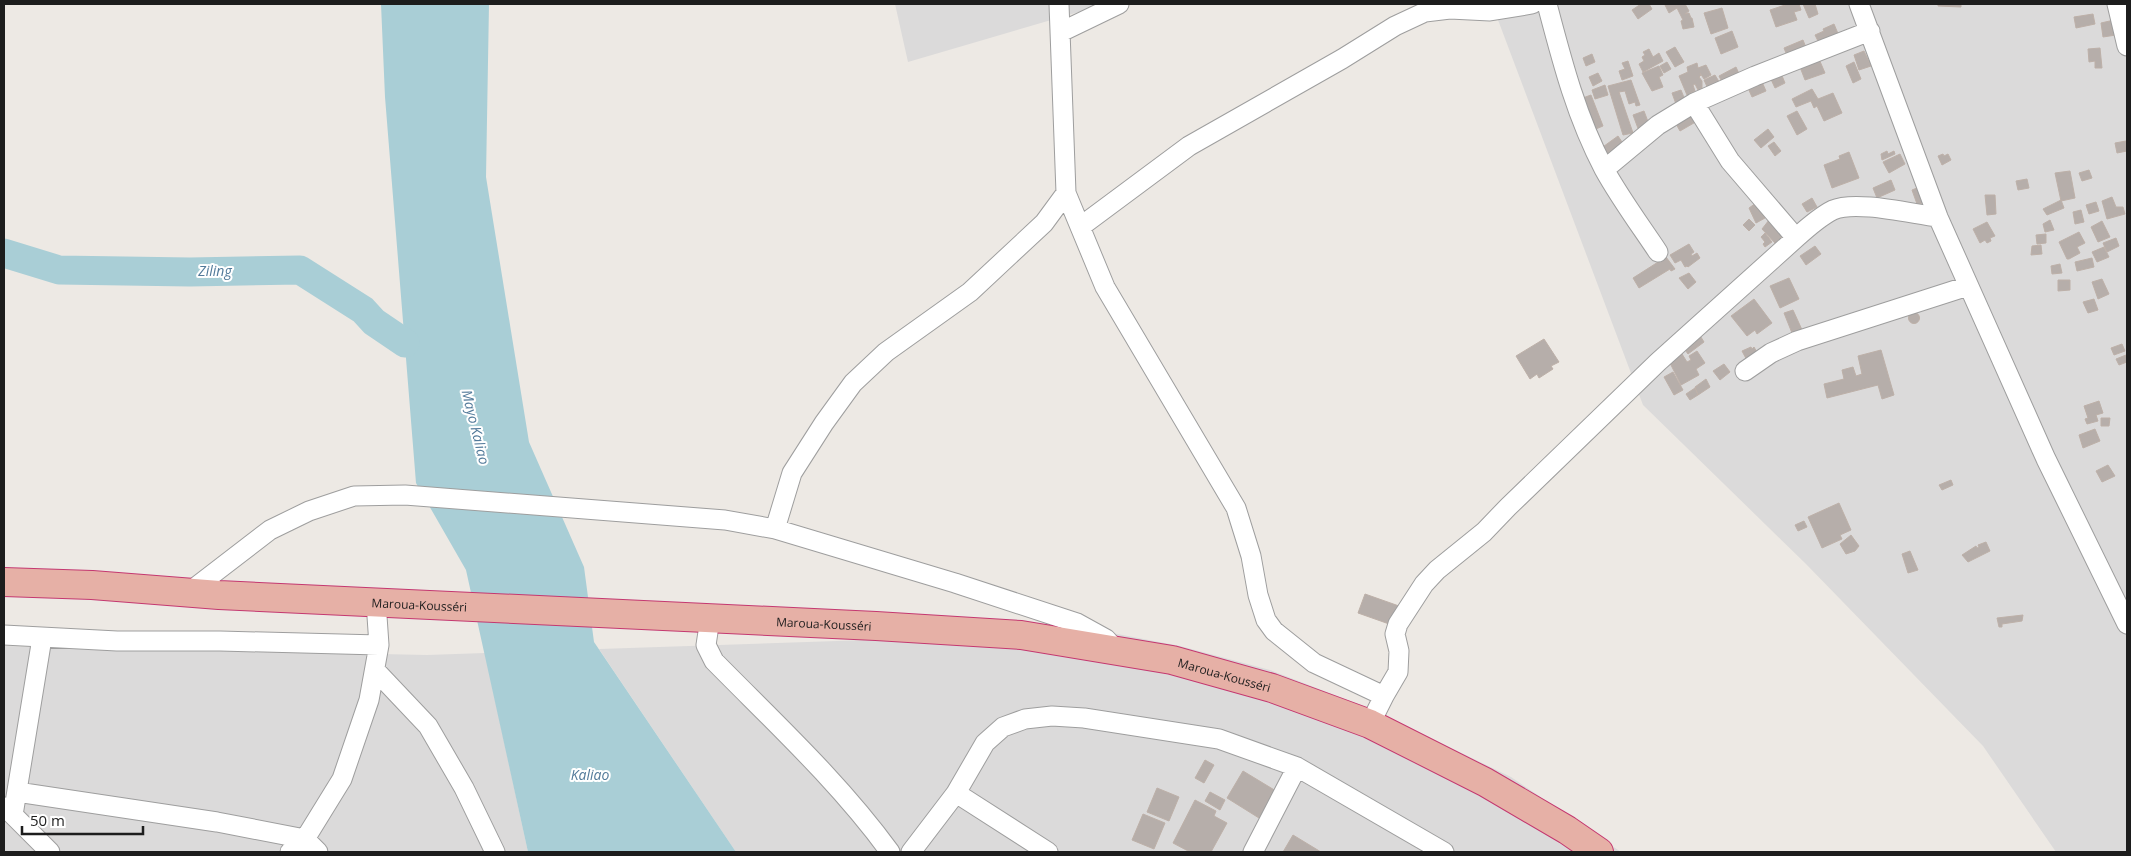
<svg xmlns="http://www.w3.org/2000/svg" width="2131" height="856" font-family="'Open Sans',sans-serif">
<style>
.residential{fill:#dbdada}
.water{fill:#a9ced6}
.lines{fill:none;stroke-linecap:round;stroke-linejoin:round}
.river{stroke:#a9ced6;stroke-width:29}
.building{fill:#b6aeaa;stroke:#bdb0a8}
.minor-casing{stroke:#9e9e9e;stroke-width:21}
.trunk-casing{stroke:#c43870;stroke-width:30}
.minor{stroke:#fff;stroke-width:19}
.trunk{stroke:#e6b0a6;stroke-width:28}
.labels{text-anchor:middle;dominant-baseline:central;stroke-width:4;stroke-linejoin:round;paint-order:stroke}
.street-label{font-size:12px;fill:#1d1d1d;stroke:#fff}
.water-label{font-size:14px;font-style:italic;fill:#527a9a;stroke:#fff}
</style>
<rect width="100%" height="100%" fill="#ede9e4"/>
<path class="residential" d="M895,4H1106L908,62Z
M1492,4H2127V852H2056L1983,746L1806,564L1643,405Z
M1107,632L1180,646L1270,670L1368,708L1511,777L1621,852H736L599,649Z
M4,646L427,655L485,653L528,852H4Z"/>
<path class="water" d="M381,4H489L486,177L529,442L584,567L594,642L736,852H528L466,570L416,483L385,97Z"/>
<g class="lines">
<path class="river" d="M4,253L59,270L190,272L300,270L363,310L374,322L405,343"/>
</g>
<path class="building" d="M1641,4H1649L1652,9L1638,19L1632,10Z
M1667,4H1685L1689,11L1685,14L1689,13L1691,18H1692L1694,27L1683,29L1681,21L1683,20L1677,8L1669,13L1665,5Z
M1788,4H1799L1801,10L1794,12L1797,20L1776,27L1770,10Z
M1803,4H1815L1818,14L1809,18Z
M1938,4H1961V7L1938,6Z
M1722,8L1728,28L1711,34L1704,13Z
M2093,14L2095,24L2076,28L2074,17Z
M2114,20L2116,35L2103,37L2101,23Z
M1834,24L1839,36L1820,45L1815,35L1824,31L1823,29Z
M1732,31L1738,47L1721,54L1715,38Z
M1803,40L1807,50L1788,58L1784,48Z
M1675,47L1684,62L1675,67L1666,52Z
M2100,48L2102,68H2095V61L2089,62L2088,49Z
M1649,49L1653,57L1659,53L1663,61L1643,72L1639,64L1644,61L1642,57L1645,55L1643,52Z
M1864,51L1871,66L1859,70L1854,55Z
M1592,54L1595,62L1586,66L1583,58Z
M1819,59L1825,73L1805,80L1800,67Z
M1628,61L1633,76L1622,80L1619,71L1625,69L1622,63Z
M1667,62L1671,69L1664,73L1660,66Z
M1854,62L1861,79L1853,83L1846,66Z
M1697,63L1698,68L1706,65L1711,75L1704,79L1700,73L1701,75L1699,77L1702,81V88L1698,90L1695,84L1693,85L1695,91L1687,95L1679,76L1688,72L1687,67Z
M1659,66L1663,75L1659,77L1663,87L1652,91L1642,73Z
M1736,67L1740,76L1723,84L1719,76Z
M1780,71L1785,83L1775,88L1769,75Z
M1598,73L1602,81L1593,86L1589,77Z
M1715,75L1721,85L1709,91L1704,80Z
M1631,80L1640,105L1636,106L1635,102L1629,104L1625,91L1619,92L1633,133L1623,135L1608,86Z
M1762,82L1766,91L1752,97L1748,88Z
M1605,85L1608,95L1595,99L1592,90Z
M1812,89L1818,99L1833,93L1842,113L1824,121L1817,106L1814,108L1811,101L1796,107L1792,99Z
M1681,90L1685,100L1676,104L1672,93Z
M1591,95L1603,126L1591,131L1580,99Z
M1644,111L1650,127L1639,131L1633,115Z
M1693,111L1699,120L1680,131L1675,122Z
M1797,111L1807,129L1797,135L1787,116Z
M1768,129L1774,137L1761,148L1754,140Z
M1618,136L1624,145L1604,159L1600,149Z
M2126,141L2127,151L2117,153L2115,143Z
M1774,142L1781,151L1775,156L1768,146Z
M1887,151L1888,154L1894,151L1895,154L1882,160L1881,154Z
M1849,152L1859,178L1832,188L1824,165L1840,159L1839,156Z
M1900,154L1905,164L1889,173L1883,162Z
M1943,154L1944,156L1948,154L1951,160L1942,165L1938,156Z
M2089,170L2092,178L2082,181L2079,173Z
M2070,171L2075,198L2061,201L2055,173Z
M2027,179L2029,188L2018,190L2016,181Z
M1891,180L1895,190L1877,198L1873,188Z
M1922,186L1928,202L1917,204L1912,190Z
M1985,195H1995L1996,214L1987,215Z
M2112,197L2116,207H2123L2125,214L2107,219L2102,201Z
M1812,198L1817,207L1807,212L1802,204Z
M2061,200L2064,208L2047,215L2043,209Z
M2096,202L2099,211L2089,214L2086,205Z
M1756,203L1765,218L1756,223L1749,208Z
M2081,210L2084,222L2075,224L2073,212Z
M1749,219L1755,225L1749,231L1743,225Z
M1769,220L1783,236L1775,243L1762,229Z
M2050,220L2054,230L2045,232L2043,224Z
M2102,221L2110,237L2098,242L2091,227Z
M1987,222L1995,236L1990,238L1991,241L1987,243L1985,240L1980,243L1973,229Z
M2079,232L2085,243L2077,247L2080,253L2069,259H2067L2059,242Z
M1765,233L1772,242L1765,247L1763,244L1765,242L1761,237Z
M2046,234V243L2037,244L2036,235Z
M2116,238L2119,246L2107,252L2103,243Z
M1689,244L1694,252L1691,254L1692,256L1697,253L1700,258L1688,267L1687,266L1685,267L1681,260L1675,263L1670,255Z
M2041,245L2042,254L2031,255L2032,246Z
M1815,246L1821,254L1806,265L1800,256Z
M2104,247L2109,257L2097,262L2092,252Z
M1666,257L1675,269L1671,271L1670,269L1639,288L1633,278Z
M2092,258L2094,267L2077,271L2075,262Z
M2060,264L2062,273L2052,274L2051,266Z
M1689,273L1696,282L1688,289L1679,278Z
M1789,278L1799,299L1780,308L1770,286Z
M2102,279L2109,294L2098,299L2092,282Z
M2058,280H2070V290L2058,291Z
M1754,299L1772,323L1757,334L1755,330L1747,336L1731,316Z
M2094,299L2098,310L2088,313L2083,302Z
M1793,310L1803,332L1792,333L1784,313Z
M1908.5 318a5.5 5.5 0 1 1 11 0a5.5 5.5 0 1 1-11 0Z
M1699,334L1704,342L1688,354L1683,347Z
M1544,339L1559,362L1551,366L1553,369L1539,378L1537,374L1530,379L1516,356Z
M2122,344L2125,351L2114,355L2111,348Z
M1751,347L1752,349L1754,347L1759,356L1749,364L1742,351Z
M1881,350L1894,395L1882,399L1878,385L1827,398L1824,384L1844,379L1842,370L1853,367L1856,376L1862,374L1858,356Z
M1697,351L1705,363L1696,369L1699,375L1681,385L1668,359H1675L1682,354L1687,362L1691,360L1689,356Z
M2126,355L2127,362L2119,365L2116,359Z
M1724,364L1730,372L1720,380L1713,371Z
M1673,372L1683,390L1674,395L1664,377Z
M1706,379L1710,387L1698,395L1695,387Z
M1695,388L1698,395L1690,400L1686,394Z
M2099,401L2103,413L2096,415L2098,421L2087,424L2085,419L2088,418L2084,406Z
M2101,418H2110L2109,426H2101Z
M2095,429L2100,441L2083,448L2079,435Z
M2108,465L2115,476L2102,482L2096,471Z
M1951,480L1953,485L1942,490L1939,485Z
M1839,503L1851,530L1840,535L1842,539L1822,548L1808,517Z
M1804,521L1807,527L1798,531L1795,525Z
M1851,535L1859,546L1855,551L1846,554L1840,544Z
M1986,542L1990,551L1968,562L1962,555L1976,546L1977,548L1979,547L1978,545Z
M1910,551L1918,570L1908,573L1902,554Z
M1365,594L1399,606L1392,625L1358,613Z
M2023,615L2022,621L2002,624V627H1999L1997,618Z
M1205,760L1214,765L1204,783L1195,778Z
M1243,771L1276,791L1259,818L1227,798Z
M1157,788L1179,797L1169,821L1147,812Z
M1210,792L1225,800L1220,810L1205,801Z
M1195,800L1216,811L1214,816L1227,823L1211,852H1190L1173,843Z
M1143,814L1165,823L1154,849L1132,840Z
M1293,835L1321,852H1283Z"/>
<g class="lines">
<g class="minor-casing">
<path id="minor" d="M1547,4C1562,61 1576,116 1604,169C1620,198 1640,225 1658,252
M1859,4L1938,217L2046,459L2127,624
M2117,4L2127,46
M1061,32L1119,4
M1694,103L1730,161L1796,238
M1605,169L1658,125L1694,103L1755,76L1870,31
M1066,193L1105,287L1236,508L1251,556L1258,595L1266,620L1274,631L1314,663L1384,696
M1080,227L1189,146L1342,59L1395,26L1425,12L1450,9L1490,11L1532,4
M1745,371L1771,353L1797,341L1968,286
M775,529L792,473L824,423L853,383L886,352L970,292L1044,223L1066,193L1059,4
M188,593L270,530L309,511L354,496L405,495L725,520L775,529L955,583L1077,623L1106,639L1116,650
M710,619L706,645L714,661C775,723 839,782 890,852
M4,635L117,641H220L379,645
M375,670L428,726L464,788L495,852
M1370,724L1384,696L1398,672L1399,651L1395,634L1398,624L1424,584L1437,570L1484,532L1508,507L1658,362L1796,238C1807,228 1819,217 1833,210C1856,200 1912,214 1938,217
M17,792L217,822L305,839L318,852
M956,793L1048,852
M5,807L50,852
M13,815L42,638
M290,852L305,839L342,779L369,700L379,645L376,602
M911,852L956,793L985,743L1003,727L1025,719L1052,716L1084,718L1219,739L1297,767L1444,852
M1253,852L1297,767"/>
</g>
<g class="trunk-casing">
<g id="trunk">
<path id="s1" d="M4,582L92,585L219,595L876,626L1021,635L1172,660L1272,688L1370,724L1485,782L1567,830L1599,852"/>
</g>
</g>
<use href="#minor" class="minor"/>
<use href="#trunk" class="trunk"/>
</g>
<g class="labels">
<g class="street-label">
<text stroke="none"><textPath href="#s1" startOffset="416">Maroua-Kousséri</textPath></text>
<text stroke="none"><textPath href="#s1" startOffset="821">Maroua-Kousséri</textPath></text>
<text stroke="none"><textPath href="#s1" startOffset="1226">Maroua-Kousséri</textPath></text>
</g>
<g class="water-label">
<text x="215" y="270">Ziling</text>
<text transform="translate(476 427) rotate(76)">Mayo Kaliao</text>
<text x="590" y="774">Kaliao</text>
</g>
</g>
<rect width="2131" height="856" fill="none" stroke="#1d1d1d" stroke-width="10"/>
<path d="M22 826v8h121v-8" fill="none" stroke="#1d1d1d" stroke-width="2.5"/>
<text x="30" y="826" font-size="15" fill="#1d1d1d" stroke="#ffffff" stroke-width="4" paint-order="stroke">50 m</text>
</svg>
